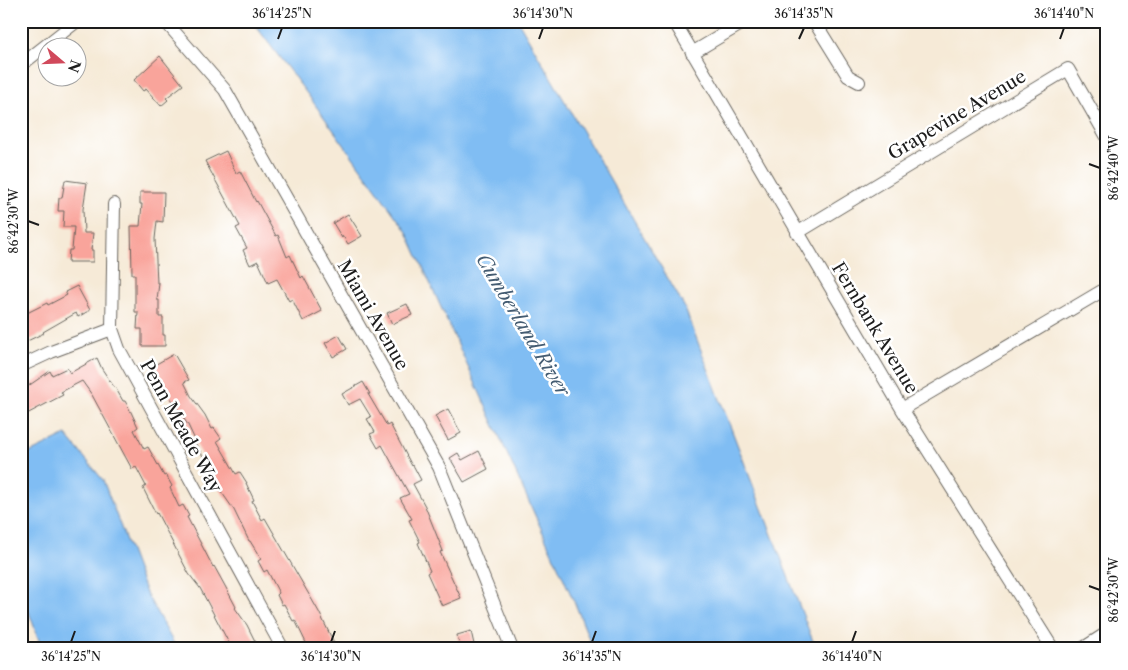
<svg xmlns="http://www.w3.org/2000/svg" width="1128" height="670" font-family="'Libre Caslon Text',serif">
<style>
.water{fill:#80bdf3;stroke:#4e6c88}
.building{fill:#f9a49b}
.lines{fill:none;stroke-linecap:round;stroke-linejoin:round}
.minor-casing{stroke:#68645d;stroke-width:14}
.minor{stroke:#fff;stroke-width:12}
.ticks{fill:none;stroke:#1c1c1c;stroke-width:2}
.labels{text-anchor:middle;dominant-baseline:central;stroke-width:5;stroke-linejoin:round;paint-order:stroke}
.street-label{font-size:18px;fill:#1c1c1c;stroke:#fff}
.water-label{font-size:19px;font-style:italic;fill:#445c72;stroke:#fff}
.neatline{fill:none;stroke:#1c1c1c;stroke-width:2}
.ticks-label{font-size:12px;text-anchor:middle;fill:#1c1c1c}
</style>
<rect width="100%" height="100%" fill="#fff"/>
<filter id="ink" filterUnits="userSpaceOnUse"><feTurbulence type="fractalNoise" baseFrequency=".02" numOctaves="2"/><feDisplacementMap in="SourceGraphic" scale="10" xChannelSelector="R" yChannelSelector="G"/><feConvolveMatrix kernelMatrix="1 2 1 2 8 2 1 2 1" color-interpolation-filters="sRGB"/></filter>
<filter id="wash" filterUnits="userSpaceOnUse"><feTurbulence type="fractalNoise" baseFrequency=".0096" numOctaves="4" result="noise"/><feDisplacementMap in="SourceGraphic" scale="20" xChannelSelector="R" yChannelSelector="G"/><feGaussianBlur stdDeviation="1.12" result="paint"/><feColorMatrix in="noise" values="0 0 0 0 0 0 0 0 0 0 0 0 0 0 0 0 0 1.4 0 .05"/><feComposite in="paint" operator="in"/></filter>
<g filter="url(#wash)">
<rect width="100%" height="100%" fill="#f6ead7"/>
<path class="water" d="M252,21H518L684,306L816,649H593L576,606L407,232L308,95Z
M66,435L103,480L146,593L177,649H42L26,604L21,599V457Z"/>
<g id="blocks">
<path class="building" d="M160,56L183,85L166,98L168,100L161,106L146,89L143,91L134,80Z
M226,151L236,173L240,171L256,202L257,201L276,236L278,235L287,257L290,255L301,278L303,276L322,311L303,321L292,299L289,301L277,279L268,283L258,261L250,265L243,250L247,248L236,228L240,226L205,161Z
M65,180L87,183L83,209L84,233H93L91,250H93V262H68L69,250H72L74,227H63L64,211H58L59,198H62Z
M140,192H164L163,222L157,221L155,239L157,283H159L157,300H159V317H163V335H165V346H142V329H137L138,312H135V274H132L131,226H140L142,204H140Z
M348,214L362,236L348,244L343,236L342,238L333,223Z
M77,286L90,310L78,317L76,313L43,332L44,333L21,344V316L47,303L48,305L67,295L65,292Z
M407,304L412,315L392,324L387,313Z
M339,335L347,349L333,357L325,343Z
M174,354L189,380L184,382L191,396L205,415L212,429L214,428L221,438L217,441L236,474L240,472L247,483H246L254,500L252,501L262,520L265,518L319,612L337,649H309L295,620L293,621L284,604L282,605L277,595L279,593L267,570L264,572L258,561L261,559L250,541H249L234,510L218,487L220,485L194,441L195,440L188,425L151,367Z
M97,358L102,369L114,387H115L123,401H125L131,412L138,427L134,430L144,449L148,447L164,476L166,475L172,486L170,488L179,507L183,505L189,516L187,517L213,567L214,566L225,586L236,607L235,608L247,625L259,649H232L200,588L189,574L157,513L156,514L143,488L146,486L136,467L132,469L92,395L82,381L61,392L63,395L21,417V391L50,371L52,375L67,368L70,373Z
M363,382L370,394H368L387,426L390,424L412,466L413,465L421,480L413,484L425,506L443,551L440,552L461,598L442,606L427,573L430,571L418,543L420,542L409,520L412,519L400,498L409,494L382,445L378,448L370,434L375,432L367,419L371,417L360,399L348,405L342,394Z
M448,409L461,433L448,440L435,416Z
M479,451L488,469L464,482L450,458L458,453L462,460Z
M471,631L475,649H460L457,635Z"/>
</g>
</g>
<g filter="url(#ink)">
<use href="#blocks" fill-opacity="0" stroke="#68645d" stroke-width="1"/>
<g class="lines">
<g class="minor-casing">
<path id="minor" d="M165,21L225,90L439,467L512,649
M674,21L902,409L1053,649
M814,21L848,76L859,82
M692,53L746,21
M21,65L77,21
M114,204L112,329L119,349L283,649
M797,233L1068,69L1107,137
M21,366L51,352L112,329
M902,409L1107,288
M1082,649L1107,633"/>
</g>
<use href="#minor" class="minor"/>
</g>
</g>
<path class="ticks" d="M278,39L282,28M539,39L543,28M799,39L804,28M1060,39L1064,28M1089,164L1100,168M28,221L39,225M1089,586L1100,590M71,642L75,631M331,642L335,631M592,642L596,631M852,642L856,631"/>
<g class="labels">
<g class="street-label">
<text transform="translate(957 115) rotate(-31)">Grapevine Avenue</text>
<text transform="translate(373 315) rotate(60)">Miami Avenue</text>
<text transform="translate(875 328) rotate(59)">Fernbank Avenue</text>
<text transform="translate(181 426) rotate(61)">Penn Meade Way</text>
</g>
<g class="water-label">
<text transform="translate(523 325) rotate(59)">Cumberland River</text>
</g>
</g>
<rect width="1128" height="670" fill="none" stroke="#fff" stroke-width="55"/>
<g transform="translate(62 62) rotate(109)"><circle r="24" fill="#ffffff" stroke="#a4a4a4"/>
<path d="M0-4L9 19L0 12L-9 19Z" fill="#d1495b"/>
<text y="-8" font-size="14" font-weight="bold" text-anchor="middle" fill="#1c1c1c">N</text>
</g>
<rect x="28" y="28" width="1072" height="614" class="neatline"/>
<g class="ticks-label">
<text x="282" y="18">36°14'25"N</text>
<text x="543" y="18">36°14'30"N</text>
<text x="804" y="18">36°14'35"N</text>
<text x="1064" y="18">36°14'40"N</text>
<text transform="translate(1114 168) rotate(-90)" y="4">86°42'40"W</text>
<text transform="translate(14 221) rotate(-90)" y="4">86°42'30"W</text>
<text transform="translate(1114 590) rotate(-90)" y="4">86°42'30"W</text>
<text x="71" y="661">36°14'25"N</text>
<text x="331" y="661">36°14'30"N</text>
<text x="592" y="661">36°14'35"N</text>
<text x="852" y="661">36°14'40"N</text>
</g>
</svg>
